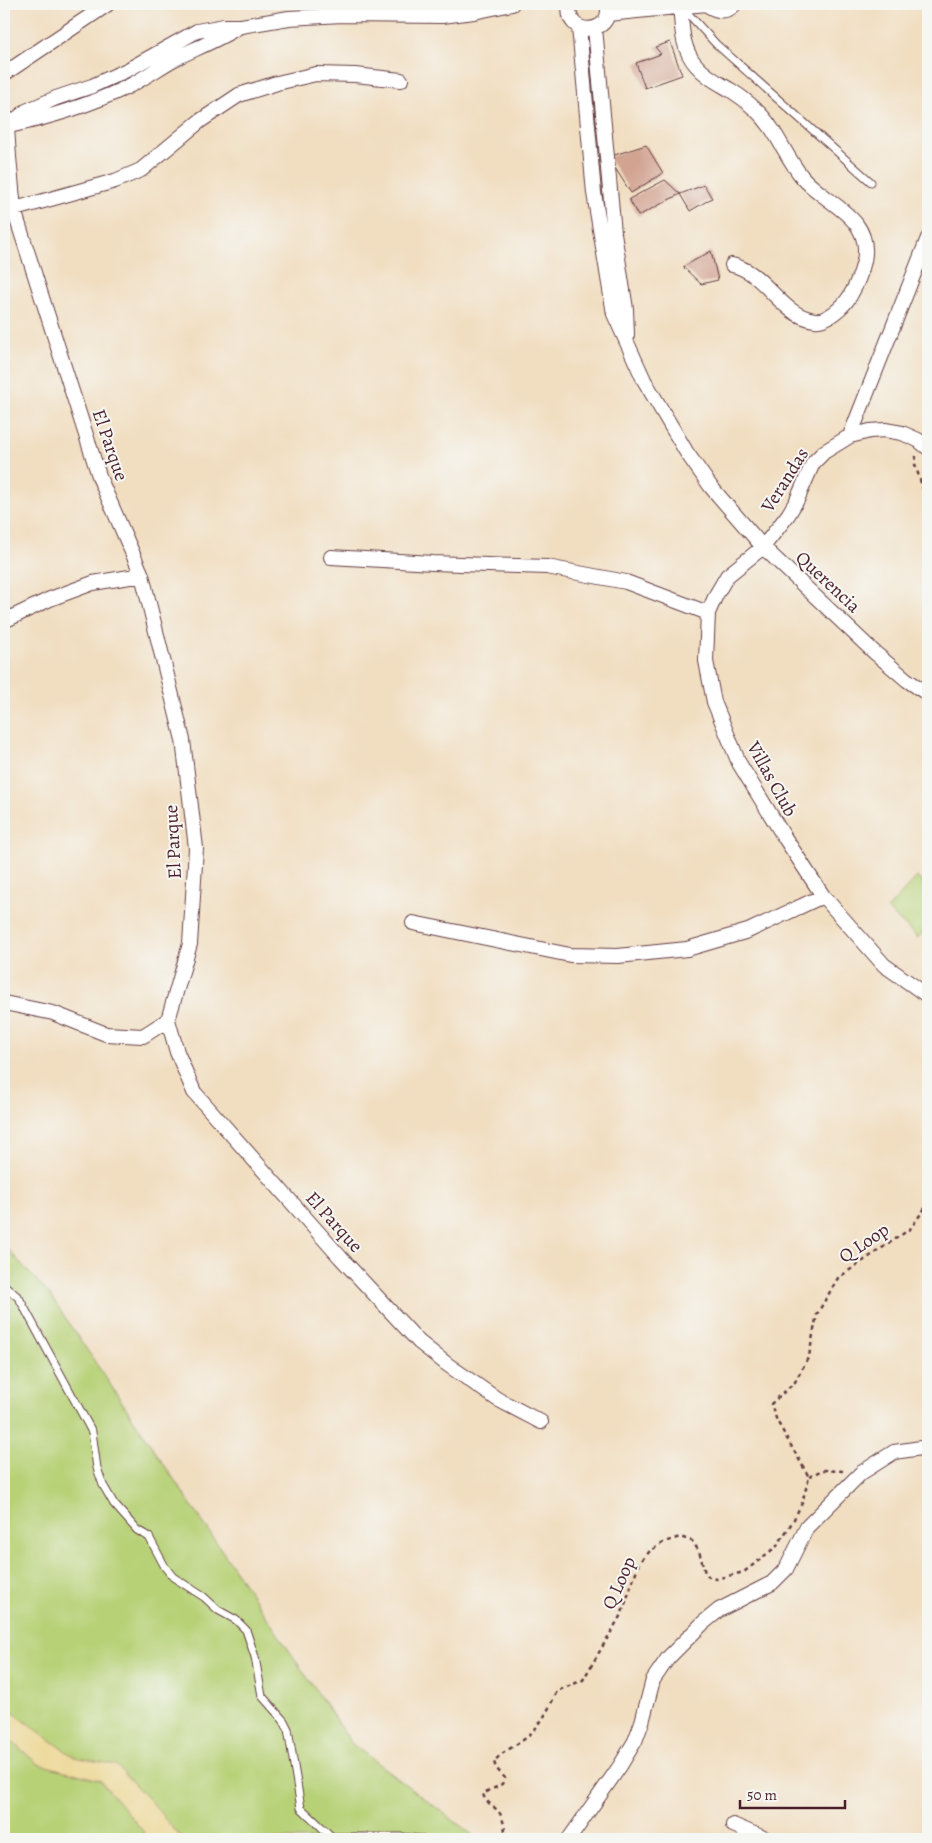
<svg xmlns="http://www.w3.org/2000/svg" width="932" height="1843" font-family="Alegreya,serif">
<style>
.green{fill:#b7d177;stroke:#807851}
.sand{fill:#eeda9e;stroke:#9c7c64}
.building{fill:#d2a391}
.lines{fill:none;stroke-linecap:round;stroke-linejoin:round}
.service-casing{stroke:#633c42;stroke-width:9}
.minor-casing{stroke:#633c42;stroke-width:16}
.path{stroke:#633c42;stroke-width:2.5;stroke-dasharray:4 4;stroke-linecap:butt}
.service{stroke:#fff;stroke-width:7}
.minor{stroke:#fff;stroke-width:14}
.labels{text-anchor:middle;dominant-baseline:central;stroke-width:4;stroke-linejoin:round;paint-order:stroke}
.street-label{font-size:19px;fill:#4a1f2b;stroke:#f6f6f2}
</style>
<rect width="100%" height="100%" fill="#f6f6f2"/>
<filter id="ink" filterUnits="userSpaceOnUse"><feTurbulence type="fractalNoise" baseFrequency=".02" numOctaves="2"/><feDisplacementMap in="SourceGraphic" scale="10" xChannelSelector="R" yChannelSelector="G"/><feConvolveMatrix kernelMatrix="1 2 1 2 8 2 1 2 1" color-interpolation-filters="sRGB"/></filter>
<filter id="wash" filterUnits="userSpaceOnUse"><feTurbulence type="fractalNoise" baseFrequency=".0096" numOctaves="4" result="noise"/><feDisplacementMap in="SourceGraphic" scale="20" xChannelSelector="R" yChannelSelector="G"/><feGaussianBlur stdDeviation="1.12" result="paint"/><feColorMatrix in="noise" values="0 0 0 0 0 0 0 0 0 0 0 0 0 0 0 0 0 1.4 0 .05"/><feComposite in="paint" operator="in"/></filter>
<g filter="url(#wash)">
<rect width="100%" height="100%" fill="#f1dec1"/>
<path class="green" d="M917,877L928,888V927L918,938L887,909Z
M4,1245L50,1295L352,1744L478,1839H4Z"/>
<path class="sand" d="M4,1706L74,1757L116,1765L151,1802L182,1839H147L143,1831L100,1780L38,1764L4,1735Z"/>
<g id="blocks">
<path class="building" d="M670,42L682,75L645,88L636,63L661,54L655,47Z
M646,145L663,173L631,193L608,157Z
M665,180L680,194L638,216L629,199Z
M704,185L712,198L690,211L680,194Z
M711,251L718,280L701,284L683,267Z"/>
</g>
</g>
<g filter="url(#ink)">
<use href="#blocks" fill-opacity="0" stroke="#633c42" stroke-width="1"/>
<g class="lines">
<g class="service-casing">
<path id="service" d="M683,8L716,44L871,182
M4,1285L19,1298L92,1432L97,1468L103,1485L114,1504L137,1530L149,1537L165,1567L173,1577L204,1597L218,1610L236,1620L246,1630L255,1657L262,1696L284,1721L288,1729L301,1808L332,1837
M332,1839V1837H401L421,1839"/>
</g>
<g class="minor-casing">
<path id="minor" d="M512,4L474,12L442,16L342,15L289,18L241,26H224L197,31L129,69L92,86L56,98L26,111L7,127L9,157L14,210L100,479L142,575L183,740L196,848L190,944L168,1020L177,1052L194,1092L340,1257L419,1342L448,1365L497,1399L541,1422
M570,4C563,39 616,35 607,4
M680,4C682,25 681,48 696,65C706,77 719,83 732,91C740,96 749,103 756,110C777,129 785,157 803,178C827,205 873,217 864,261C861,274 857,284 850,296C844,306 827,322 815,320C780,316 766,272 732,265
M706,4C715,11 726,14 735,4
M608,14L706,4
M579,27L594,193L614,314L644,380L687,453L711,487L763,547L874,652L907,680L928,694
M595,28L614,233L626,309L627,335
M4,74L108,4
M9,126C48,118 89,105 125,88C144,79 160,66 178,57C199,47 220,39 240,26
M4,212L115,181L141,170L200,121L239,95L277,83L316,74L355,75L401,80
M850,436L928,238
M928,448L918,440L902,433L885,430L870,431L850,436L824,452L813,463L797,500L788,515L763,547L727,576L716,595L708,613L706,661L714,702L739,763L783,835L823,896L884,965L928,996
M331,557L433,563L547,567L626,582L708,613
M4,621L50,599L93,583L142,575
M413,923L570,955L618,956L687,949L748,931L823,896
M4,1003L53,1013L106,1034L143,1036L168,1020
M733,1825L766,1839
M569,1839L620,1766L635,1741L642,1722L653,1680L668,1658L703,1623L719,1610L772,1583L786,1569L807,1527L861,1473L894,1452L928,1447"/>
</g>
<path class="path" d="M916,456L915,464L928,505
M809,1477L822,1470L843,1471
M506,1839C505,1831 504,1819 499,1812C494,1806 485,1802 483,1794L502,1784L505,1778L496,1768L494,1762C503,1750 517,1746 528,1736C542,1724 549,1708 557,1691L583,1680L622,1613L639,1563L650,1551L664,1542L680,1537L692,1541L699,1551L705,1573L710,1578L716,1579L744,1572L777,1546L793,1521L802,1503L809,1477L777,1421L771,1404L795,1382L809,1356L817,1314L838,1278L910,1229L928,1204"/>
<use href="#service" class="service"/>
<use href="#minor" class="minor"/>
</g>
</g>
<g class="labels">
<g class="street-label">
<text transform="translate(110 445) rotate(71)">El Parque</text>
<text transform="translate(785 480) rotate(-58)">Verandas</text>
<text transform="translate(828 582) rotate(43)">Querencia</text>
<text transform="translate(772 779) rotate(61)">Villas Club</text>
<text transform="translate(173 842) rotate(-93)">El Parque</text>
<text transform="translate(334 1222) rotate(48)">El Parque</text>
<text transform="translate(864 1243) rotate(-34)">Q Loop</text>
<text transform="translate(619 1583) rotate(-66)">Q Loop</text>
</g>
</g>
<rect width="932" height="1843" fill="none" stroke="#f6f6f2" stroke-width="20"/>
<path d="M740 1800v8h105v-8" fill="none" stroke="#4a1f2b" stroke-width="2.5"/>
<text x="747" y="1800" font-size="15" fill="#4a1f2b" stroke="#f6f6f2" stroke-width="4" paint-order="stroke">50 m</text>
</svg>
